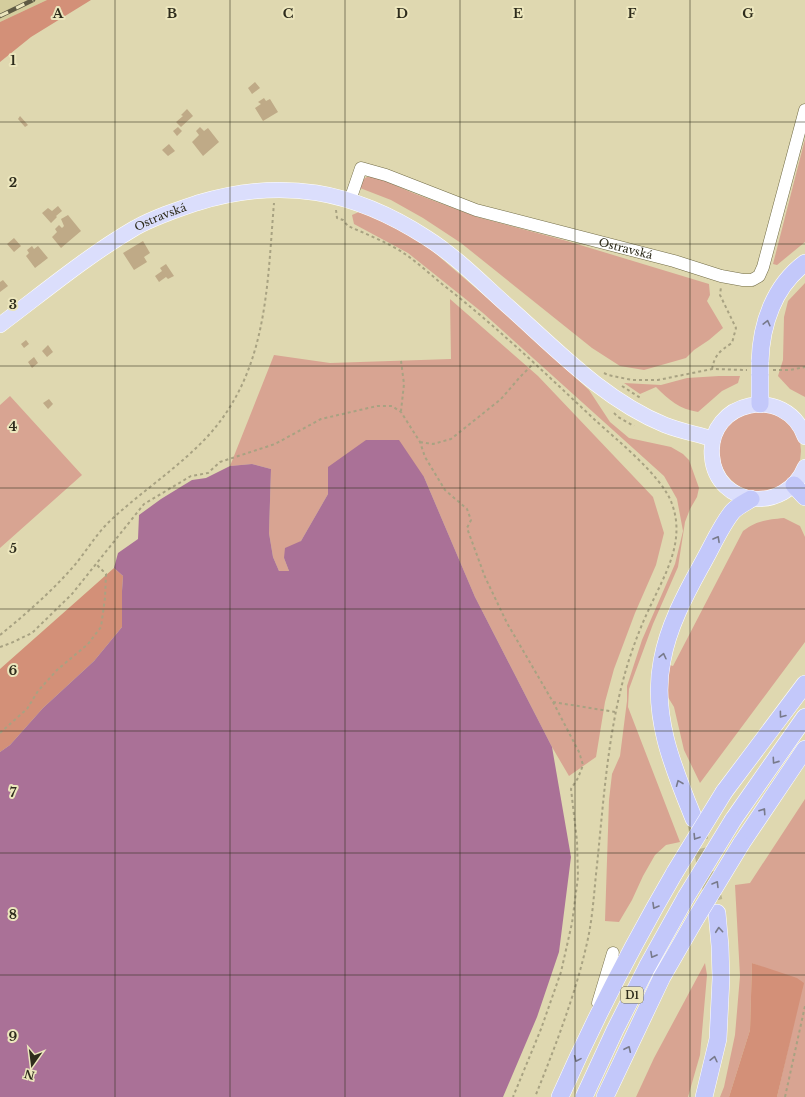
<svg xmlns="http://www.w3.org/2000/svg" width="805" height="1097" font-family="'Libre Baskerville',serif">
<style>
.built{fill:#d4cd9d}
.green{fill:#d8a492}
.forest{fill:#d39078}
.water{fill:#aa7197}
.building{fill:#bfaa87}
.lines{fill:none;stroke-linecap:round;stroke-linejoin:round}
.highway-tunnel{stroke:#bcb692;stroke-width:17;stroke-dasharray:17 8;stroke-linecap:butt}
.minor-casing{stroke:#726c47;stroke-width:13}
.major-casing{stroke:#fff;stroke-width:16}
.highway-casing{stroke:#fff;stroke-width:18}
.path{stroke:#a8a282;stroke-width:2;stroke-dasharray:3 3;stroke-linecap:butt}
.minor{stroke:#fff;stroke-width:12}
.major{stroke:#dbdefc;stroke-width:15}
.highway{stroke:#c3c8fa;stroke-width:17}
.rail-casing{stroke:#5e5a44;stroke-width:4.5}
.rail{stroke:#ece6bd;stroke-width:3;stroke-dasharray:9;stroke-linecap:butt}
.highway-bridge-casing{stroke:#fff;stroke-width:18;stroke-linecap:butt}
.highway-bridge{stroke:#c3c8fa;stroke-width:17}
.oneway{stroke:#787a8b}
.grid{fill:none;stroke:#2e2c1c;stroke-width:1;stroke-opacity:0.55}
.labels{text-anchor:middle;dominant-baseline:central;stroke-width:4;stroke-linejoin:round;paint-order:stroke}
.shield{fill:#ece6bd;stroke:#67644c;stroke-width:1}
.shield-label{font-size:10px;font-weight:bold;fill:#2e2c1c}
.street-label{font-size:11px;fill:#2e2c1c;stroke:#ece6bd}
.grid-label{font-size:13px;text-anchor:middle;font-weight:bold;fill:#2e2c1c;stroke:#ece6bd;stroke-width:4;stroke-linejoin:round;paint-order:stroke}
</style>
<rect width="100%" height="100%" fill="#dfd8b0"/>
<path class="built" d="M0,0H47L0,22Z"/>
<path class="green" d="M805,139V242L777,265L773,264Z
M367,177H376L413,193L477,217L567,241L709,284L710,295L707,301L723,328L709,340L694,350L686,358L644,370L620,366L592,348L461,243L423,218L391,200L360,188L362,180Z
M361,211L421,241L500,309L589,390L610,422L629,438L671,447L683,454L689,460L699,488L697,497L690,509L685,522L678,567L653,624L629,689L628,707L680,842L666,845L655,855L643,876L632,900L619,922L605,921L609,800L612,774L620,756L627,701V686L642,640L675,564L683,531L677,499L664,476L483,313L408,253L354,224L352,215Z
M805,283V397L790,389L778,376L783,360L784,317L788,301Z
M450,299L538,376L653,497L664,533L656,565L635,613L614,669L605,702L596,757L569,776L552,747L475,597L424,477L328,467V494L301,541L284,558L289,571H279L273,557L269,533L271,469L252,464L230,466L274,355L330,363L451,359Z
M719,376H740L738,383L722,391L698,412C679,409 669,400 656,387L640,394L624,383L661,385L687,378Z
M10,396L82,475L0,548V405Z
M719 451a41 41 0 1 1 82 0a41 41 0 1 1-82 0Z
M784,518L800,526L805,537V642L700,783L684,750L674,707L663,689L666,664L673,666L743,531C758,520 766,520 784,518Z
M805,799V1097H777L803,983L752,963L750,1030L729,1097H720L724,1087L735,1035L740,976L735,885L750,883Z
M705,963L707,975L700,1055L688,1097H636L654,1058Z"/>
<path class="forest" d="M47,0H91L31,37L0,62V22Z
M114,568L123,576L122,592V627L94,661L43,708L10,745L0,752V669Z
M752,963L797,978L804,983L777,1097H729L750,1030Z"/>
<path class="water" d="M366,440H399L424,477L475,597L552,747L571,857L559,952L537,1017L503,1097H0V752L10,745L43,708L94,661L122,627V591L123,576L114,568L118,553L138,539L139,515L161,499L192,480L206,478L230,466L252,464L271,469L269,533L273,557L279,571H289L284,558L285,548L301,541L328,494V467Z"/>
<path class="building" d="M255,82L260,88L252,94L248,88Z
M264,98L266,101L270,99L278,112L263,121L255,108L261,104L258,102Z
M187,109L193,116L181,127L176,122L183,116L181,115Z
M20,116L28,125L25,127L18,119Z
M178,127L182,131L177,136L173,131Z
M200,127L204,131L208,128L219,142L203,156L192,142L199,135L196,131Z
M169,144L175,151L168,156L162,150Z
M58,206L62,211L56,216L57,217L51,223L42,213L48,208L52,211Z
M68,215L81,231L61,248L52,237L57,232L55,229L59,225L62,228L64,226L61,219Z
M14,238L21,246L14,252L7,244Z
M143,241L150,253L144,257L147,262L134,270L123,253Z
M32,246L34,249L38,246L48,258L35,268L26,256L29,253L27,250Z
M166,264L174,276L168,279L166,277L159,282L155,276L162,271L160,268Z
M3,280L8,286L0,292V282Z
M26,340L29,344L24,348L21,344Z
M48,345L53,352L47,357L42,351Z
M34,357L38,363L32,368L28,362Z
M49,399L53,404L48,409L43,403Z"/>
<g class="lines">
<path class="highway-tunnel" d="M696,824L714,901"/>
<g class="minor-casing">
<g id="minor">
<path id="s1" d="M350,200L361,168L386,175L476,210L674,261L721,276L743,280H752L759,276L763,267L805,110"/>
<path d="M598,1003L613,953"/>
</g>
</g>
<g class="major-casing">
<g id="major">
<path id="s2" d="M0,325C44,292 87,256 135,228C155,217 176,210 197,203C282,177 353,190 427,238C457,257 483,284 510,308C557,350 604,400 665,425C680,431 697,434 713,439"/>
<path d="M805,437C786,384 707,400 712,456C716,508 786,514 805,467"/>
</g>
</g>
<g class="highway-casing">
<path id="highway" d="M760,362C761,324 774,286 805,263
M760,374V404
M794,485L805,497
M724,792L805,684
M694,819C674,770 651,716 662,661C668,627 685,595 701,566C711,549 721,525 733,511C738,506 746,502 751,499
M733,820L805,717
M741,844L805,749
M560,1097C594,1020 632,946 675,872
M584,1097L615,1030L647,967L686,897
M605,1097L662,977L696,918
M704,1097L718,1039L721,978L720,946L717,913"/>
</g>
<path class="path" d="M336,210L337,218L343,220L348,226C366,234 389,243 405,254C418,263 430,274 442,284C496,326 545,373 595,420C617,440 663,477 672,504C686,542 664,576 649,609C641,626 634,644 628,663C608,728 604,797 597,865C594,891 593,917 587,943C575,996 555,1047 535,1097
M401,361L404,384L401,411
M712,369C715,354 720,351 732,343L736,328L720,295L721,287
M773,370H790L805,367
M604,373L608,375L632,380H658L712,369L747,370
M622,386L642,399
M614,413L618,417L634,426
M420,442L433,444L451,439L501,399L520,377L534,363
M0,635C26,614 51,592 73,567C86,552 96,534 111,520C142,491 178,468 207,437C268,371 267,286 274,203
M0,647L11,643L32,633L72,594L144,504L191,476L208,473L220,462L275,444L321,419L377,406H392L401,412L420,442L425,457L445,490L467,509L471,520L467,528L485,577L507,623L553,702L579,752L583,765L578,778L571,789L577,841L578,877L572,923L561,972L541,1029L513,1097
M553,702L615,712
M0,733L27,709L38,691L57,670L88,644L101,627L105,598L106,574L96,564
M785,1097L805,1006"/>
<use href="#minor" class="minor"/>
<use href="#major" class="major"/>
<use href="#highway" class="highway"/>
<g class="rail-casing">
<path id="rail" d="M0,16L33,0"/>
</g>
<use href="#rail" class="rail"/>
<g class="highway-bridge-casing">
<path id="highway-bridge" d="M760,374V362
M675,872L724,792
M686,897L733,820
M696,918L741,844"/>
</g>
<use href="#highway-bridge" class="highway-bridge"/>
</g>
<defs><path id="oneway-chevron" d="M-2-3.5L2.5 0L-2 3.5" fill="none" stroke-width="1.6" stroke-linecap="round" stroke-linejoin="round"/></defs>
<g class="oneway">
<use href="#oneway-chevron" transform="translate(767 323) rotate(-76)"/>
<use href="#oneway-chevron" transform="translate(717 539) rotate(-61)"/>
<use href="#oneway-chevron" transform="translate(663 656) rotate(-77)"/>
<use href="#oneway-chevron" transform="translate(782 715) rotate(127)"/>
<use href="#oneway-chevron" transform="translate(775 761) rotate(125)"/>
<use href="#oneway-chevron" transform="translate(679 783) rotate(-112)"/>
<use href="#oneway-chevron" transform="translate(763 811) rotate(-56)"/>
<use href="#oneway-chevron" transform="translate(696 837) rotate(122)"/>
<use href="#oneway-chevron" transform="translate(716 884) rotate(-59)"/>
<use href="#oneway-chevron" transform="translate(655 906) rotate(120)"/>
<use href="#oneway-chevron" transform="translate(719 930) rotate(-95)"/>
<use href="#oneway-chevron" transform="translate(653 955) rotate(119)"/>
<use href="#oneway-chevron" transform="translate(628 1049) rotate(-65)"/>
<use href="#oneway-chevron" transform="translate(577 1059) rotate(114)"/>
<use href="#oneway-chevron" transform="translate(714 1059) rotate(-77)"/>
</g>
<path class="grid" d="M115,0V1097M230,0V1097M345,0V1097M460,0V1097M575,0V1097M690,0V1097M0,122H805M0,244H805M0,366H805M0,488H805M0,609H805M0,731H805M0,853H805M0,975H805"/>
<g class="labels">
<rect class="shield" x="621" y="987" width="22" height="16" rx="3"/>
<g class="shield-label">
<text x="632" y="995">D1</text>
</g>
<g class="street-label">
<text stroke="none"><textPath href="#s2" startOffset="194">Ostravská</textPath></text>
<text stroke="none"><textPath href="#s1" startOffset="311">Ostravská</textPath></text>
</g>
</g>
<g class="grid-label">
<text x="58" y="18">A</text>
<text x="172" y="18">B</text>
<text x="288" y="18">C</text>
<text x="402" y="18">D</text>
<text x="518" y="18">E</text>
<text x="632" y="18">F</text>
<text x="748" y="18">G</text>
<text x="13" y="65">1</text>
<text x="13" y="187">2</text>
<text x="13" y="309">3</text>
<text x="13" y="431">4</text>
<text x="13" y="553">5</text>
<text x="13" y="675">6</text>
<text x="13" y="797">7</text>
<text x="13" y="919">8</text>
<text x="13" y="1041">9</text>
</g>
<g transform="translate(32 1065) rotate(194)" stroke="#ece6bd" stroke-width="3" paint-order="stroke">
<path d="M0-3L7 15L0 10L-7 15Z" fill="#2e2c1c"/>
<text y="-6" font-size="11" font-weight="bold" text-anchor="middle" fill="#2e2c1c">N</text>
</g>
</svg>
